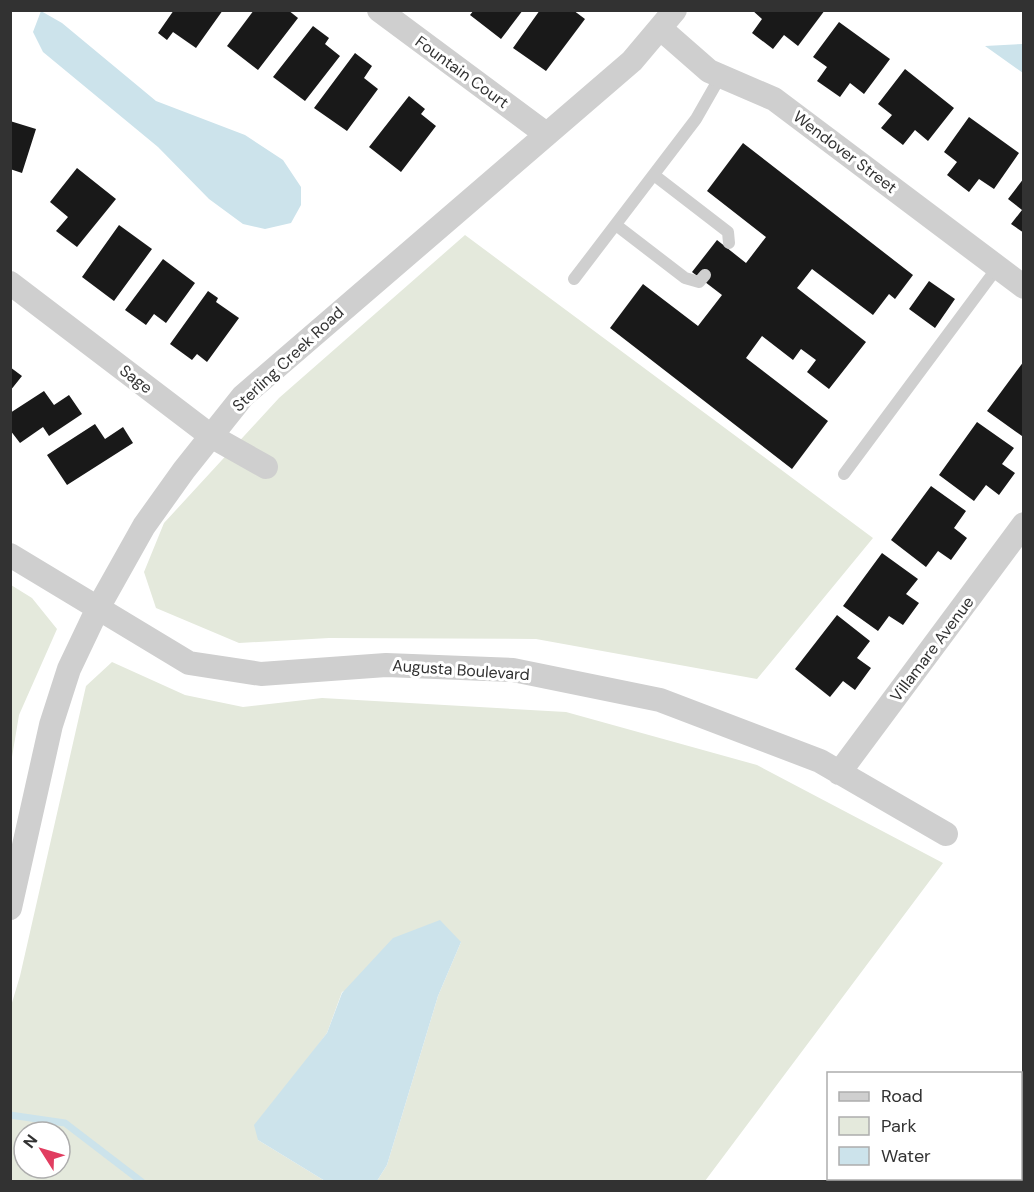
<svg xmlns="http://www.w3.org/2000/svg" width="1034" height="1192" font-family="'DM Sans',sans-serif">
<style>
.green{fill:#e4e9dc;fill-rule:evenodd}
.water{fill:#cce3eb}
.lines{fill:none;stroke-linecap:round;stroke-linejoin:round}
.stream{stroke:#cce3eb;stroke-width:7}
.building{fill:#191919}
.service{stroke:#cfcfcf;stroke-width:12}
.minor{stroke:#cfcfcf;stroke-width:24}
.labels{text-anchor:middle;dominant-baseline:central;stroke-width:6;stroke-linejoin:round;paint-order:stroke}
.street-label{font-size:16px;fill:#323232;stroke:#fff}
</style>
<rect width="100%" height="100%" fill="#fff"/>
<path class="green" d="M465,235L873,538L757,679L536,639L329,638L239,643L156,608L144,572L164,523L279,398Z
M11,585L32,598L57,629L19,715L11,763Z
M112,662L185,695L243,707L322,698L566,712L757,765L943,863L705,1181H377L387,1165L438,996L461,942L342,992L327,1033L297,1073L258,1140L325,1181L11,1182V1006L20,976L86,686ZM24,1132H60V1168H24Z"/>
<path class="water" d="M41,11L62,23L156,101L245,135L283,160L301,187V205L291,223L265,229L243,224L209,199L158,147L43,52L33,32Z
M1023,44V73L985,46Z
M440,920L461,942L438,996L387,1165L377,1181H325L258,1140L254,1125L327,1033L342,993L393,938Z"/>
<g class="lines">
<path class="stream" d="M10,1115L65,1123L142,1182"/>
</g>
<path class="building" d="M174,10H223L196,48L173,32L167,40L158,33Z
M254,10H288L298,18L258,70L227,46Z
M474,10H523L501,39L470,15Z
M540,10H573L585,19L546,71L513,48Z
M752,10H825L798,46L784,35L773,49L752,33L762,19Z
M839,22L890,59L864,94L850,83L840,97L817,81L827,67L813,57Z
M313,26L329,38L325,44L340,56L305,101L273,77Z
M355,53L372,66L364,78L378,89L347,131L314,108Z
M905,69L954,108L928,141L915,130L903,145L881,128L892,115L878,104Z
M409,96L425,109L421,114L436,126L401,172L369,147Z
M969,117L1019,153L994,189L979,179L969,192L947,175L957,162L944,152Z
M10,121L36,129L22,173L10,169Z
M743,143L913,275L895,299L889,294L873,315L812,269L797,288L866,342L829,389L807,372L816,360L801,349L793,360L762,336L746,358L828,421L792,469L610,328L643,284L698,326L722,295L692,272L717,240L746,263L766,237L707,191Z
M77,168L116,199L77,247L56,231L68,217L50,202Z
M1024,178V233L1011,224L1022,210L1008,199Z
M119,225L152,249L114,301L82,277Z
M163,259L195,283L166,323L154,314L146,325L125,310Z
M929,281L955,299L935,328L909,309Z
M208,291L218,298L216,302L239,318L207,362L197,354L192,360L170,344Z
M1024,361V435L1022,436L987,411Z
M10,367L22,376L10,391Z
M44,391L54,405L69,395L82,414L49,436L43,427L20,443L10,430V413Z
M977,422L1014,448L1002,464L1015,473L999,495L986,485L974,501L939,475Z
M95,424L105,439L123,427L133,443L67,485L47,455Z
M931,486L966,511L954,528L967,538L951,560L938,551L926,567L891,540Z
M882,553L918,579L906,594L919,603L903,625L889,616L878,631L843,606Z
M837,615L870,641L857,658L871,668L855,690L843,681L830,697L795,669Z"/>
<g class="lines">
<path class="service" d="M654,175L728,232L729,243
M616,225L685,278L699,282L705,275
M574,279L696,119L720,77
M844,474L997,268"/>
<path class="minor" d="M379,10L546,134
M661,29L709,71L774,99L1024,287
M10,283L211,436L266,467
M10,555L189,663L261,674L386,665L513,670L660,700L820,761L946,834
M839,773L1024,524
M10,908L51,725L69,669L98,608L144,526L184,470L243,396L632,61L675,10"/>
</g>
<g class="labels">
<g class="street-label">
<text transform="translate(462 72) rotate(36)">Fountain Court</text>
<text transform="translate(845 152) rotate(37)">Wendover Street</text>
<text transform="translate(288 359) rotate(-43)">Sterling Creek Road</text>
<text transform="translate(136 379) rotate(37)">Sage</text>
<text transform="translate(932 649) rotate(-53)">Villamare Avenue</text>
<text transform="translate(461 670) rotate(4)">Augusta Boulevard</text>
</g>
</g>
<rect width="1034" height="1192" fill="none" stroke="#323232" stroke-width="24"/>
<rect x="827" y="1072" width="195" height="108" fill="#ffffff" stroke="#adadad" stroke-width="1.5"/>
<rect x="839" y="1092" width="30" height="9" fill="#cfcfcf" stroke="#adadad" stroke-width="1.5"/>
<text x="881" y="1102" font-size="18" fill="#323232">Road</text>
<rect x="839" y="1117" width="30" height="18" fill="#e4e9dc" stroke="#adadad" stroke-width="1.5"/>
<text x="881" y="1132" font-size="18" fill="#323232">Park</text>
<rect x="839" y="1147" width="30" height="18" fill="#cce3eb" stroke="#adadad" stroke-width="1.5"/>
<text x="881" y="1162" font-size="18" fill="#323232">Water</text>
<g transform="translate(42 1150) rotate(307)"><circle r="28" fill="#ffffff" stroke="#adadad" stroke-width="1.5"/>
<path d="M0-4.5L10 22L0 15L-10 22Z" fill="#e13d60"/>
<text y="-9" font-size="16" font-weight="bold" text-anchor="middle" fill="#323232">N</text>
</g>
</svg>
